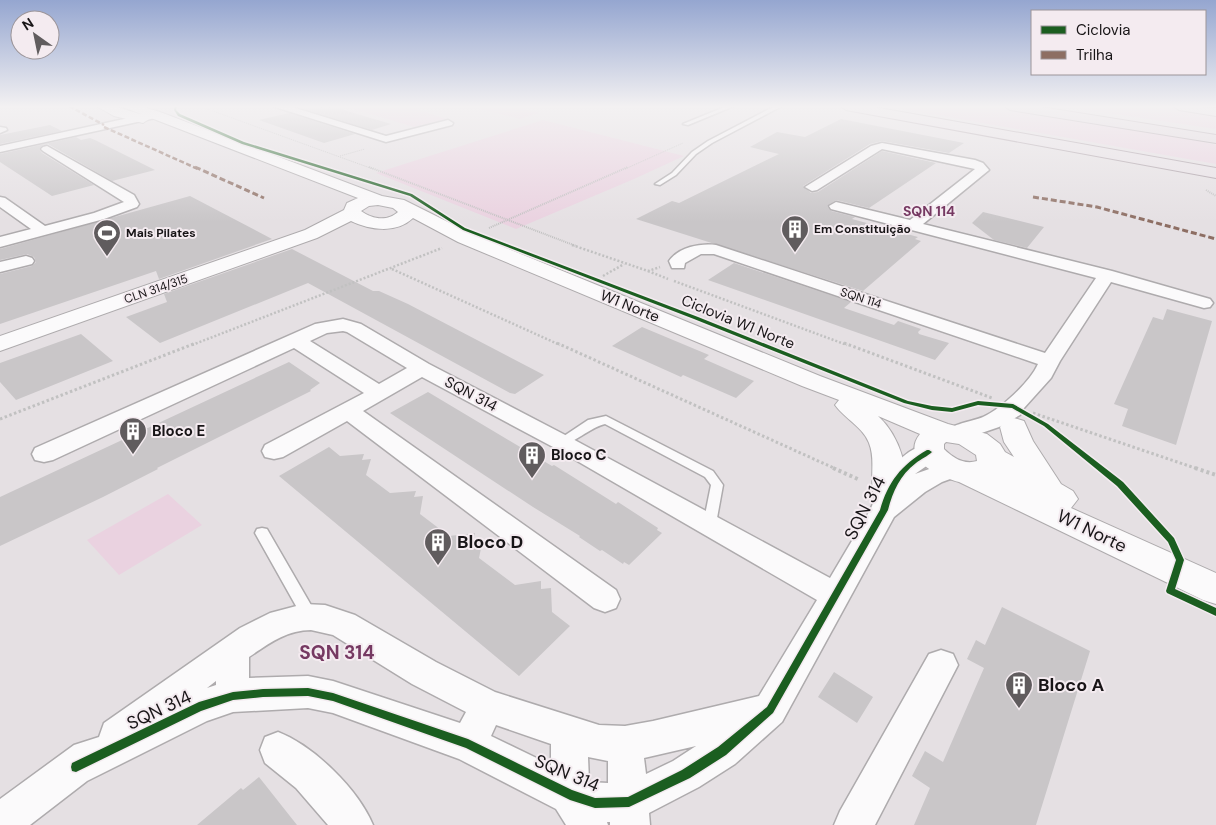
<svg xmlns="http://www.w3.org/2000/svg" width="1216" height="825" font-family="'DM Sans',sans-serif">
<style>
.green{fill:#ead2e0}
.building{fill:#c9c6c8}
.lines{fill:none;stroke-linecap:round;stroke-linejoin:round}
.service-casing{stroke:#aeabad;stroke-width:3}
.minor-casing{stroke:#aeabad;stroke-width:3}
.tertiary-casing{stroke:#aeabad;stroke-width:2}
.primary-casing{stroke:#a598a0;stroke-width:2}
.trunk-casing{stroke:#a598a0;stroke-width:2}
.path-far4{stroke:#c1c1c1;stroke-width:1;stroke-dasharray:1 1;stroke-linecap:butt}
.path-far3{stroke:#c1c1c1;stroke-width:2;stroke-dasharray:1 1;stroke-linecap:butt}
.path-far2{stroke:#c1c1c1;stroke-width:2.5;stroke-dasharray:2 2;stroke-linecap:butt}
.path-far1{stroke:#c1c1c1;stroke-width:3;stroke-dasharray:2.5 2.5;stroke-linecap:butt}
.path{stroke:#c1c1c1;stroke-width:4;stroke-dasharray:3 3;stroke-linecap:butt}
.service{fill:#fbfafb;fill-rule:evenodd}
.minor{fill:#fbfafb;fill-rule:evenodd}
.tertiary{fill:#fbfafb;fill-rule:evenodd}
.primary{fill:#e8e1e6;fill-rule:evenodd}
.trunk{fill:#e2d8de;fill-rule:evenodd}
.quiet-far1{stroke:#8d6e63;stroke-width:2.5;stroke-dasharray:5 2.5;stroke-linecap:butt}
.quiet{stroke:#8d6e63;stroke-width:3;stroke-dasharray:6 3;stroke-linecap:butt}
.cycleway-casing{stroke:#f4ebf0;stroke-width:3}
.cycleway{fill:#1b5e20;fill-rule:evenodd}
.labels{text-anchor:middle;dominant-baseline:central;stroke-width:4;stroke-linejoin:round;paint-order:stroke}
.far-poi-label{font-size:12px;font-weight:bold;fill:#181517;stroke:#f4ebf0;text-anchor:start}
.far-street-label{font-size:12px;fill:#181517;stroke:#f4ebf0}
.far-neighbourhood-label{font-size:14px;font-weight:bold;fill:#763962;stroke:#f4ebf0}
.street-label{font-size:15px;fill:#181517;stroke:#f4ebf0}
.poi-label{font-size:15px;font-weight:bold;fill:#181517;stroke:#f4ebf0;text-anchor:start}
.near-street-label{font-size:18px;fill:#181517;stroke:#f4ebf0}
.near-poi-label{font-size:18px;font-weight:bold;fill:#181517;stroke:#f4ebf0;text-anchor:start}
.near-neighbourhood-label{font-size:19px;font-weight:bold;fill:#763962;stroke:#f4ebf0}
</style>
<rect width="100%" height="100%" fill="#e5e0e3"/>
<path class="green" d="M358,106H407L446,119L414,127L350,108Z
M468,106H512L539,113L520,119Z
M886,106H993L1191,139L1216,145V164Z
M1061,106H1169L1216,113V129Z
M543,120L684,156L634,179L516,229L376,173Z
M168,494L202,525L119,575L87,540Z"/>
<path class="building" d="M321,106H330L391,124L372,130L307,110Z
M289,113L355,134L324,143L259,120Z
M841,119L964,143L949,153L882,141L870,144L803,186L811,193L818,192L882,151L936,163L869,208L836,200L827,206L831,211L855,217L852,219L918,237L915,239L921,241L863,291L636,219L672,201L679,203L779,154L750,147L777,132L805,137Z
M50,125L62,131L0,144V135Z
M76,137L81,140L90,138L95,140L155,170L112,181L48,144L43,145L39,149L42,153L94,185L52,196L0,162V154Z
M190,196L272,239L159,279L156,271L0,324V274L32,266L36,262L34,257L27,254L0,260V249Z
M983,212L1044,227L1027,248L994,240L972,223Z
M292,249L373,291H379L408,304L544,375L515,394L510,393L308,283L160,343L126,317L167,302L164,294Z
M734,263L851,302L844,308L894,325L898,321L921,329L918,332L919,334L949,343L935,360L708,280Z
M1167,309L1212,321L1176,445L1122,426L1128,409L1114,404L1153,317L1163,320Z
M642,327L709,355L704,359L754,381L736,398L683,375L681,377L612,346Z
M81,334L113,361L16,400L0,382V363Z
M289,362L320,383L310,390L311,391L157,468L158,469L103,497L0,546V497Z
M428,392L552,466L554,465L597,492L616,504L618,502L658,528L657,530L662,533L629,565L624,562L623,564L602,550L600,551L579,537L580,536L533,507L390,413Z
M329,447L340,456L364,454L362,460L371,459L366,475L390,493L416,491L414,497L423,496L420,514L449,536L475,533L473,540L483,539L479,558L515,585L541,581V589L551,588L552,612L570,626L519,676L279,476Z
M1002,607L1090,651L1036,825H914L930,788L912,776L925,751L943,762L984,668L967,659L976,640L985,645Z
M834,672L873,697L857,723L818,697Z
M259,777L297,825H197L241,788L243,790Z"/>
<g class="lines">
<g class="service-casing">
<path id="service" d="M727,106H734L688,125L683,124Z
M775,106H782L712,143L696,154L676,175L660,185L655,184L672,173L692,152L708,141Z
M606,416L713,471L723,485L715,529L710,530L705,529L703,525L711,485L705,477L605,424C590,427 569,448 557,445L555,442L588,420Z
M262,528L267,529L315,612L318,617L315,622L310,624L305,622L255,533L257,529Z"/>
</g>
<g class="minor-casing">
<path id="minor" d="M272,106H289L386,136L448,120L453,123L452,125L386,142Z
M156,112L160,113V117L0,152V146Z
M0,127L6,128L7,130L0,133Z
M882,143L975,160L983,163L989,170L923,224L1112,271L1210,299L1213,303L1210,307L1204,308L1111,282L1060,361L1051,378L1024,408L1020,415L999,427L964,439L956,441L948,439L944,434C952,423 971,422 983,417C1001,409 1030,382 1038,364L714,254H701L685,263L684,268H672L669,261C679,247 700,243 716,245L1045,353L1096,278L831,209L829,206L836,202L910,220L975,169L882,149L817,190L812,191L805,187L871,146Z
M47,146L134,195L139,204L137,207L104,219L0,247V237L31,229L0,207V197L5,198L45,226L94,213L124,202L43,151L41,149L43,147Z
M26,256L32,258L34,261L32,264L0,272V262Z
M343,319L361,324L429,364L569,437L830,578C843,556 856,534 869,512C873,506 874,498 878,491C888,470 911,439 938,446L941,452L938,458L915,474L952,461L961,463L964,469L961,475L942,482L925,492L894,517L782,722L735,764L699,787L649,813L650,825H610V822H607L608,825H566L556,809L459,759L333,713L308,708L233,712L207,721L87,781L30,825H0V799L74,745L99,737L104,723L240,628L270,613L304,604L325,605L355,615L436,662L495,692L599,725L625,726L653,721L759,696L817,600L553,447L422,377L363,411L616,590L620,599L616,608L605,612L594,608L347,421L283,457L274,459L265,457L262,451L265,445L364,393L294,348L53,460L44,462L35,460L32,454L35,448L315,324ZM343,331L347,332L407,368L379,384L310,341L327,333ZM311,630L333,635L412,684L466,712L460,723L333,681L308,676L249,678V657C268,644 287,630 311,630ZM216,681V685L207,688ZM496,725L551,744V765L491,736ZM696,746L673,761L646,774L644,758ZM588,757L608,761V783L589,782Z
M941,650L953,654L958,665L875,825H834L840,811L929,654Z
M278,732C314,746 358,789 373,825H328L296,788L265,763L260,750L265,737Z"/>
</g>
<g class="tertiary-casing">
<path id="tertiary" d="M96,106H113L147,116L149,119L143,123L114,116Z
M120,106H140L160,112L382,196L404,200L472,234L820,376L948,424L987,434L1000,444L1005,452L1014,457L1004,442L1000,427L1004,421L1014,418L1024,421L1033,441L1061,484L1073,491L1078,499L1071,508L1216,573V604L1203,600L959,482C939,477 900,459 920,434L878,416C899,435 914,475 899,501L888,504L877,501C867,484 877,462 869,443C863,427 845,419 835,405L839,400L802,386L458,242L413,218C396,234 370,230 351,221L317,238L0,351V336L305,230L344,210L347,203L358,198ZM378,205L393,208L398,212C387,222 372,219 361,211L369,206ZM946,442L959,444L976,455L977,461C964,465 953,458 944,449V444Z"/>
</g>
<g class="primary-casing">
<path id="primary" d="M840,106H868L1216,168V178L846,110Z
M1173,106L1216,108V116L1179,110Z"/>
</g>
<g class="trunk-casing">
<path id="trunk" d="M1004,106H1035L1216,135V143L1010,110Z"/>
</g>
<path class="path-far4" d="M199,106L373,169
M340,156L365,149
M625,169L683,143"/>
<path class="path-far3" d="M369,167L576,246
M1206,190L1216,196
M489,228L628,167"/>
<path class="path-far2" d="M572,245L648,271L660,267
M392,269L560,345
M648,271L668,279
M603,276L624,264
M674,281L847,345
M192,345L442,248"/>
<path class="path-far1" d="M557,343L836,469
M844,343L992,398
M1033,413L1198,469
M0,419L196,343"/>
<path class="path" d="M833,468L860,480
M1195,468L1216,475"/>
<use href="#service" class="service"/>
<use href="#minor" class="minor"/>
<use href="#tertiary" class="tertiary"/>
<use href="#primary" class="primary"/>
<use href="#trunk" class="trunk"/>
<path class="quiet-far1" d="M69,106L104,125
M104,127L198,169"/>
<path class="quiet" d="M195,167L264,198
M1033,197L1097,207L1216,239"/>
<g class="cycleway-casing">
<path id="cycleway" d="M175,106H177L176,110L180,114L244,142L412,194L465,228L698,317L908,401L932,406L952,408L978,401L1013,404L1048,424L1123,482L1174,538L1184,560L1175,589L1216,608V616L1167,593L1166,591L1176,560L1168,542L1117,486L1044,426L1012,408L978,405L952,412L932,410L904,403L694,319L463,230L410,196L242,144L178,116L174,110Z
M927,450H929L932,452C928,456 921,459 916,463C900,475 893,491 888,510L773,713L726,755L690,778L629,807L595,808L570,800L466,748L333,701L308,696L263,697L233,700L201,711L76,772L72,771L71,767L72,763L199,702L233,692L263,689L308,688L333,693L468,739L572,790L595,798L628,797L682,770L718,747L767,707L880,510C888,482 901,465 927,450Z"/>
</g>
<use href="#cycleway" class="cycleway"/>
</g>
<linearGradient id="sky" x2="0" y2="1"><stop stop-color="#95a6d0"/><stop offset="0.48" stop-color="#f3f1f2"/><stop offset="1" stop-color="#f3f1f2" stop-opacity="0"/></linearGradient>
<rect width="1216" height="222" fill="url(#sky)"/>
<defs>
<g id="building-pin" transform="scale(1.4375)"><path d="M0 17L-7.5 6A9.5 9.5 0 1 1 7.5 6Z" fill="#605c5e" stroke="#f4ebf0"/><path d="M-4-6H4V6H1V3H-1V6H-4ZM-2.5-4.3h1.7v1.8h-1.7ZM.8-4.3h1.7v1.8H.8ZM-2.5-1h1.7V.8h-1.7ZM.8-1h1.7V.8H.8Z" fill="#fff"/></g>
<g id="stadium-pin" transform="scale(1.4375)"><path d="M0 17L-7.5 6A9.5 9.5 0 1 1 7.5 6Z" fill="#605c5e" stroke="#f4ebf0"/><path d="M0-5a6.5 5 0 1 0 0 10a6.5 5 0 1 0 0-10ZM-3.5-1.8h7v3.6h-7Z" fill="#fff"/></g>
</defs>
<g fill-rule="evenodd">
<use href="#building-pin" x="795" y="229"/>
<use href="#stadium-pin" x="107" y="233"/>
<use href="#building-pin" x="133" y="431"/>
<use href="#building-pin" x="532" y="455"/>
<use href="#building-pin" x="438" y="542"/>
<use href="#building-pin" x="1019" y="685"/>
</g>
<g class="labels">
<g class="far-poi-label">
<text x="814" y="229">Em Constituição</text>
<text x="126" y="233">Mais Pilates</text>
</g>
<g class="far-street-label">
<text transform="translate(156 289) rotate(-19)">CLN 314/315</text>
<text transform="translate(861 298) rotate(18)">SQN 114</text>
</g>
<g class="far-neighbourhood-label">
<text x="929" y="211">SQN 114</text>
</g>
<g class="street-label">
<text transform="translate(630 306) rotate(22)">W1 Norte</text>
<text transform="translate(738 322) rotate(22)">Ciclovia W1 Norte</text>
<text transform="translate(471 394) rotate(28)">SQN 314</text>
</g>
<g class="poi-label">
<text x="152" y="431">Bloco E</text>
<text x="551" y="455">Bloco C</text>
</g>
<g class="near-street-label">
<text transform="translate(865 508) rotate(-63)">SQN 314</text>
<text transform="translate(1092 531) rotate(26)">W1 Norte</text>
<text transform="translate(159 710) rotate(-25)">SQN 314</text>
<text transform="translate(567 773) rotate(23)">SQN 314</text>
</g>
<g class="near-poi-label">
<text x="457" y="542">Bloco D</text>
<text x="1038" y="685">Bloco A</text>
</g>
<g class="near-neighbourhood-label">
<text x="337" y="652">SQN 314</text>
</g>
</g>
<rect x="1031" y="10" width="175" height="65" fill="#f4ebf0" stroke="#9c9599"/>
<rect x="1041" y="26" width="25" height="8" fill="#1b5e20" stroke="#9c9599"/>
<text x="1076" y="35" font-size="15" fill="#181517">Ciclovia</text>
<rect x="1041" y="51" width="25" height="8" fill="#8d6e63" stroke="#9c9599"/>
<text x="1076" y="60" font-size="15" fill="#181517">Trilha</text>
<g transform="translate(35 35) rotate(327)"><circle r="24" fill="#f4ebf0" stroke="#9c9599"/>
<path d="M0-4L9 19L0 12L-9 19Z" fill="#605c5e"/>
<text y="-8" font-size="14" font-weight="bold" text-anchor="middle" fill="#181517">N</text>
</g>
</svg>
